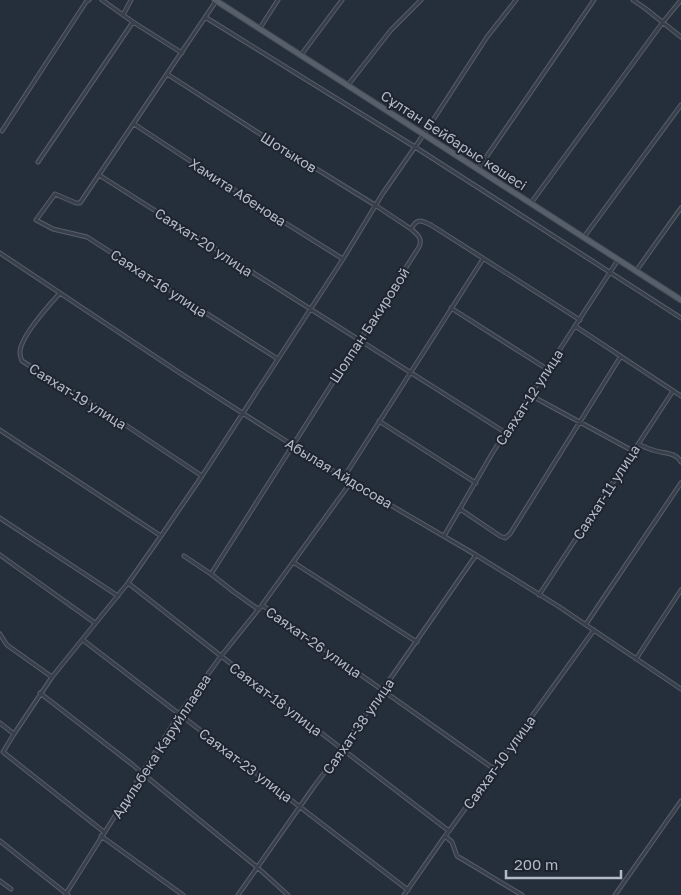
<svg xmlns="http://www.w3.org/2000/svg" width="681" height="895" font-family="'Golos Text',sans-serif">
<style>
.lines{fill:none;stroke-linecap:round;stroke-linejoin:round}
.street-casing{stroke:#575e69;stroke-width:5}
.primary-casing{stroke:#424954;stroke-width:7}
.street{stroke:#39404b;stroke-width:3}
.primary{stroke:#575f6b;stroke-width:5}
.labels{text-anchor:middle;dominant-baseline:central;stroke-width:4;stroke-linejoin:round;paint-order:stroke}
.street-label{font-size:14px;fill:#b4bbc7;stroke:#1e2530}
</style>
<rect width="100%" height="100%" fill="#252e3b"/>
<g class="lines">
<g class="street-casing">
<path id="street" d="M102,0L133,22L182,53
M633,0L646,9L681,37
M216,1L80,203H76L55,194L36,220L53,229L87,237L278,359
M123,15L131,0
M205,17L415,147L681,318
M260,28L278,0
M301,55L342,0
M167,74L268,139L375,205L411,229
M348,85L391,30L421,0
M134,124L271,214L343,259
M2,131L86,2L89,0
M38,162L133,22
M478,169L594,0
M99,175L506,433
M531,203L663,22L681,0
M584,237L681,105
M0,253L180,373L283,439L351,482L476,555L558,606L681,689
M636,271L681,208
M60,293C49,305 19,338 20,353C20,357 21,358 22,361L112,416L202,476
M451,308L547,369
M575,326L681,396
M530,395L633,451
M379,421L476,483
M0,430L161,536
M638,444C643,446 648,449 653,450C663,454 675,451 681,462
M344,477L483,259
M460,509L500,536L505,538L510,534L621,356
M0,518L118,596
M444,536L493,452L618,260
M0,555L95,623
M184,556L211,574L234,592L258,609
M293,562L417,642
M211,574L419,247C423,238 417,234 411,229C417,218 421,220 431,225L580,320
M128,583L221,656L449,831
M539,595L673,391
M262,605L351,482
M586,624L681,483
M0,634L7,645L52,677
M83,640L408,890
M636,659L681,590
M40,693L133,765L142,773L257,867L288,895
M0,723L14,734L3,752L104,832
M14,734L52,677L128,583L161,536L202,476L343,259L383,193L424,134L487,37L516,0
M101,836L183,895
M445,836L452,842L457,856L522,895
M0,841L68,895
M0,881L11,889
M65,895L180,713L221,656L262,605L494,769
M238,895L315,785L332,763L476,555
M404,895L445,836L449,831L594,630
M615,895L681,801"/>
</g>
<g class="primary-casing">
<path id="primary" d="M215,0L681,300"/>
</g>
<use href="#street" class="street"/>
<use href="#primary" class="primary"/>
</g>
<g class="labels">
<g class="street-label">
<text transform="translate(454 140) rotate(33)">Сұлтан Бейбарыс көшесі</text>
<text transform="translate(289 152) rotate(32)">Шотыков</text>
<text transform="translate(238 192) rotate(33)">Хамита Абенова</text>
<text transform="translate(204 242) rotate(33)">Саяхат-20 улица</text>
<text transform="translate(159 283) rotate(33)">Саяхат-16 улица</text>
<text transform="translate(369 325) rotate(-57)">Шолпан Бакировой</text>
<text transform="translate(78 396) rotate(32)">Саяхат-19 улица</text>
<text transform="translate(529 397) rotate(-57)">Саяхат-12 улица</text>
<text transform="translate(339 473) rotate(31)">Абылая Айдосова</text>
<text transform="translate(606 492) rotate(-57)">Саяхат-11 улица</text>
<text transform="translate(314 642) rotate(35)">Саяхат-26 улица</text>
<text transform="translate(276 699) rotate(37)">Саяхат-18 улица</text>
<text transform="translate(358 726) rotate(-55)">Саяхат-38 улица</text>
<text transform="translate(161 746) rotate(-57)">Адильбека Каруйллаева</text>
<text transform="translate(499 762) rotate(-54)">Саяхат-10 улица</text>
<text transform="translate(246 765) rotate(37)">Саяхат-23 улица</text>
</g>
</g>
<path d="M506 870v8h115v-8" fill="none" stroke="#b4bbc7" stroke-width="2.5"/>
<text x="514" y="870" font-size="15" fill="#b4bbc7" stroke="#1e2530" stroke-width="4" paint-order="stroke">200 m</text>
</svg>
